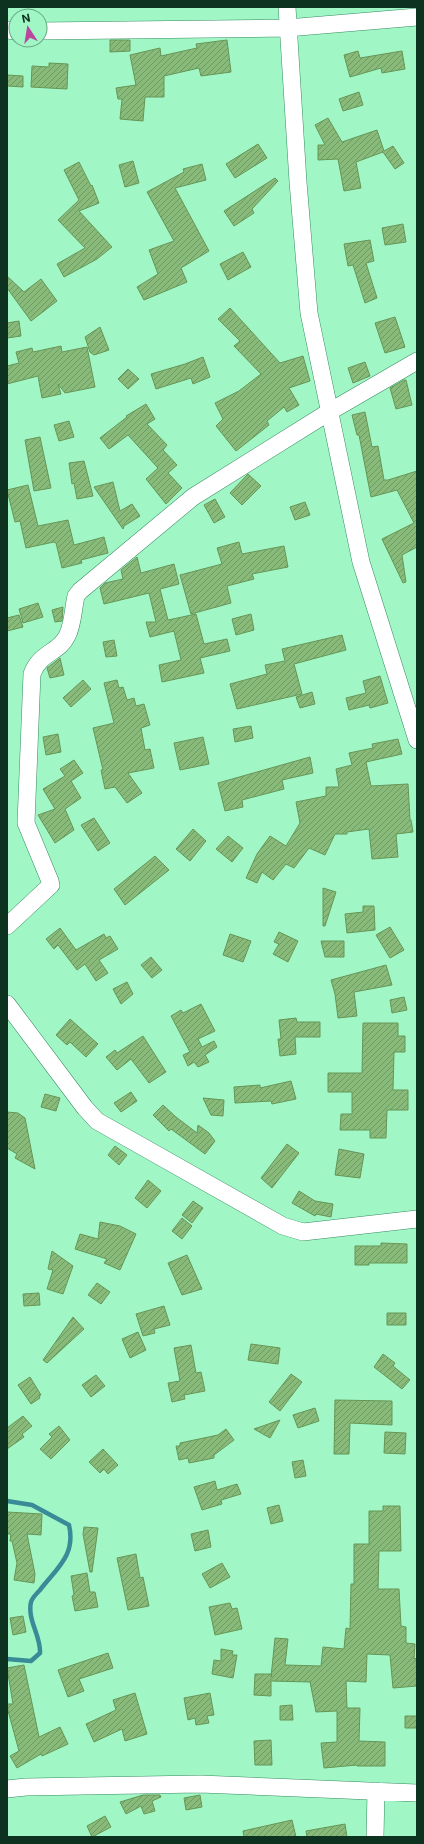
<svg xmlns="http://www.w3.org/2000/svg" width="424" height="1844" font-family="Inter,sans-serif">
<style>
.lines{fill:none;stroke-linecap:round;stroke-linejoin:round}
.stream{stroke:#398b98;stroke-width:4.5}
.building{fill:url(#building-hatch);stroke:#659656}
.street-casing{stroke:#358c61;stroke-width:18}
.street{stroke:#fff;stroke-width:17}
</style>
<defs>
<pattern id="building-hatch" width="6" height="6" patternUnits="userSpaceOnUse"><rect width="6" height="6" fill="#88bb79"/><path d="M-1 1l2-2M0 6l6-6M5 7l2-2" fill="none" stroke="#6e9963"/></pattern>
</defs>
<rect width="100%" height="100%" fill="#a1f6c6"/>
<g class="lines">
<path class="stream" d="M7,1501L32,1505L69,1525C76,1555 57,1568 40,1590C37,1593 32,1598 31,1602C27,1620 41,1636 40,1653L31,1661L7,1659"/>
</g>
<path class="building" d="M110,40H130V51L110,52Z
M227,40L231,72L201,76L199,68L164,76V97H145L143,121L120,119L122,99H118L116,88L136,85L130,55L160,48L161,56L197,48L196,44Z
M358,51L360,58L402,51L405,69L382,73L381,68L350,77L344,55Z
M49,63L68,64L67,89L31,87L32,66L49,67Z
M7,75L23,76V87L7,86Z
M359,92L363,105L343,111L339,99Z
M328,118L342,142L377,130L384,151L393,146L404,163L395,169L383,152L356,162L361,188L344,191L338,159L318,160V145H325L315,125Z
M258,144L267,158L235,178L226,164Z
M133,161L139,183L125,187L119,165Z
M79,162L91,186L92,185L99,203L79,211L112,247L97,259L64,277L57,264L85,248L58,220L79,200L64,170Z
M202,164L206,180L175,188L209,251L181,268L187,282L144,300L137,287L158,274L149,250L174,241L147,192L184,172L183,169Z
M275,178L278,181L252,209L254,213L234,226L224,211Z
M403,224L406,242L385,245L382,228Z
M370,240L374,261L366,263L377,298L365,303L353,265L348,266L344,244Z
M243,252L251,267L228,280L220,264Z
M7,276L24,292L41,279L57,301L31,321L7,288Z
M230,308L280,363L303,356L310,381L289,388L299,405L287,412L284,407L267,421L269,425L236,451L216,426L223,419L215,403L239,391L261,374L234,346L240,341L218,319Z
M395,317L405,347L385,353L375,323Z
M19,321L21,336L7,338V323Z
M100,327L109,350L94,355L90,352L85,337Z
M61,346L62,352L87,347L95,387L65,393L58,384L61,394L42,398L38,376L7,384V366L19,363L16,352L32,348L33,352Z
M203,357L210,377L193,384L191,378L156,389L151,374L185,364Z
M365,362L370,376L353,383L348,368Z
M128,369L139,379L128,389L118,379Z
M404,380H406L412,405L396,409L390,388Z
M146,404L155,419L147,424L167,445L163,450L177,465L168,473L182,488L166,504L146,479L158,468L128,435L109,449L100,438L127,417L126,416Z
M365,412L372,447L378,446L384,480H388L417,471V547L402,555L406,582L403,583L382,539L414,523L397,490L371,497L359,435H357L352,415Z
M69,421L74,437L59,441L54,425Z
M40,437L51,488L34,491L25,440Z
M84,461L93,496L77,499L74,483L72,484L69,463Z
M248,474L261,486L242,505L230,493Z
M113,482L120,511L132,504L140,516L124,526L123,529L94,487Z
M28,485L38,526L68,520L74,545L104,537L108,553L81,560L82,563L62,568L56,543L54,542L26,548L20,521L15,522L7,490Z
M215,499L225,517L214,523L204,505Z
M305,502L310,515L295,520L290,507Z
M239,542L242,554L284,546L288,567L252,574L254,579L227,586L231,603L191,614L180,575L222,564L217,548Z
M137,557L141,573L174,564L179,584L160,589L168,620L196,614L204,644L227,639L230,651L200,658L204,673L162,682L159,665L181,660L174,631L150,637L146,622H156L149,593L104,604L100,588L105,583L123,579L121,570Z
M38,603L43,617L23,623L19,609Z
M63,607L62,621L55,622L52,610Z
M251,614L254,630L236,635L232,619Z
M19,615L23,627L7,631V618Z
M342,635L346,650L294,664L302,694L237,709L230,684L267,674L265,665L285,661L282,649Z
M114,640L117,656L106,657L103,642Z
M60,658L64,675L50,678L47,668Z
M380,676L388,703L370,708L369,705L349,710L346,698L366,693L363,681Z
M83,680L91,689L71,707L63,698Z
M117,680L119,688L123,687L127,700L134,698L136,706L144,704L150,725L141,728L145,750L150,749L154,768L128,773L142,793L127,803L115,787L105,789L101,770H103L93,728L114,723L104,683Z
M312,692L315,704L300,708L296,697Z
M251,726L253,738L235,742L233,729Z
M58,734L61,752L46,755L43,737Z
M203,737L209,764L180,770L174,743Z
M398,739L402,754L366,762L371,786L408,784L410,820H411L413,832L396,834L398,857L372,859L369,829L347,832V834H335L325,855L309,848L294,868L286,864L273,880L262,872L257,883L246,878L257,854L270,836L286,846L300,823L296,802L326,796V787H339L336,769L352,765L349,753L373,748L372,744Z
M310,757L313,773L282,780L284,789L242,800L243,807L225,811L218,783Z
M74,760L83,773L71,781L81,798L65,809L74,830L55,843L38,815L55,809L43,789L65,776L60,769Z
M94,818L110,843L98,851L81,825Z
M193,829L206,841L190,861L176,849Z
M228,836L243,848L232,862L216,849Z
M155,856L169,870L125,905L114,889Z
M323,888L336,892L325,926H323Z
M363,906H374L375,930L347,933L345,914L363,912Z
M390,927L404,950L390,958L376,935Z
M60,928L76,950L104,934L106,938L110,936L118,949L99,960L108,973L96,981L85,964L77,970L58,945L54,949L46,939Z
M279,932L298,941L288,962L273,954L279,944L274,942Z
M230,934L251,941L243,962L223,955Z
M321,941H344V957H325Z
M151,957L162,970L152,978L141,965Z
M386,965L392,985L354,992L357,1016L338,1018L335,994L331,980Z
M127,982L133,994L121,1004L113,989Z
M404,997L407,1010L392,1013L390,1000Z
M201,1004L215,1031L198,1039L202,1047L214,1041L217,1047L205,1055L209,1062L198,1067L194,1062L188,1066L183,1055L190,1052L171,1016L181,1010L183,1013Z
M296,1018L297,1022H320V1037H295L296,1054L280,1056L278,1039H281L279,1020Z
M70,1019L98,1044L86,1057L70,1042L67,1045L56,1035Z
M363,1023H398V1036H405V1052H394L393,1090H408V1110H387L386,1138H370V1130H340L341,1114H352V1092H328V1073H362Z
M143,1036L166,1072L149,1083L131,1059L117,1070L106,1057L115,1050L117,1053Z
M291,1081L296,1099L272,1104L271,1101L235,1103L234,1087L260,1085V1088Z
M131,1092L137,1101L121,1112L114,1103Z
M45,1094L60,1098L56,1111L41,1107Z
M203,1098L224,1100L223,1116L211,1115Z
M163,1105L176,1117L197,1133L198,1125L209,1133L215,1141L205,1154L171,1129L169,1131L153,1115Z
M7,1112L18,1113L25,1118L35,1169L15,1158L17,1154L7,1148Z
M287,1144L299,1153L272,1188L261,1178Z
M115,1146L127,1155L119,1165L108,1155Z
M339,1149L364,1154L360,1178L335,1175Z
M148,1180L161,1191L147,1208L135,1198Z
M299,1191L315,1201L333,1204L331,1217L316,1214L315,1216L292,1203Z
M193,1201L203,1208L192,1223L182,1215Z
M182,1218L192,1226L182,1239L172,1231Z
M100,1222L120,1226L136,1234L120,1270L104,1263L107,1259L75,1249L80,1234L98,1239Z
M381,1243L407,1244V1263H369V1265H355V1246H381Z
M52,1251L73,1266L63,1294L47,1289L53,1270L48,1269Z
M187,1255L202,1289L182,1295L168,1263Z
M97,1283L110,1292L101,1304L88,1295Z
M39,1293L40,1305L24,1306L23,1294Z
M164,1306L170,1325L154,1329L155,1333L143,1336L136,1314Z
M387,1313H406V1325H387Z
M73,1317L84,1329L47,1363L43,1360Z
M138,1332L146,1350L130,1358L122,1339Z
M251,1344L280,1348L278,1364L248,1360Z
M191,1345L196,1373L201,1372L205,1391L184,1395L185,1399L172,1402L168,1383L180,1381L174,1348Z
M383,1354L395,1363L393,1366L410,1380L402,1389L374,1367Z
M291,1374L302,1382L280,1411L269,1402Z
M96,1375L105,1386L91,1397L82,1385Z
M30,1377L41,1395L39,1396L40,1398L31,1404L18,1385Z
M335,1400L392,1401V1425L350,1423L349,1454H334Z
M315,1408L319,1421L298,1428L293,1415Z
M23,1416L32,1426L22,1434L24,1437L7,1449V1428Z
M280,1420L270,1438L254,1429Z
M59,1426L70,1440L51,1459L40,1449L52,1437L49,1434Z
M226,1429L234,1440L214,1455V1458L189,1463L188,1458L179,1460L176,1446H180V1443L218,1435Z
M385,1432L406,1433L405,1454L384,1453Z
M103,1449L118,1465L108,1474L104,1469L100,1473L89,1462Z
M303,1460L306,1476L295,1478L292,1462Z
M215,1481L217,1490L237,1484L241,1494L221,1500L222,1504L202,1510L194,1487Z
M279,1505L283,1521L271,1524L267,1508Z
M383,1506H400L401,1551H379L378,1589H399L401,1626L406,1627V1643L415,1644L414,1659L417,1658V1686L393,1688L390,1655L367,1654L366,1682L346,1681L347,1708H360L359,1741L385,1742V1766H357V1765L324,1768L321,1743L337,1742V1711L316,1712L310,1682L271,1681V1696L254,1695L255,1674H272L271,1677L275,1638L288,1639L285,1665L321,1666L323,1647L344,1649L346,1628L350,1629L351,1584H354V1544H369V1511H383Z
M7,1512L42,1514L41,1535L27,1534L35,1574L34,1583L14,1580L17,1563L12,1541H10L11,1534H7Z
M84,1527L98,1528L92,1572H90L83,1534Z
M208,1530L211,1547L195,1551L191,1534Z
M136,1554L140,1578L143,1577L149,1606L128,1610L117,1558Z
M222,1563L230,1577L210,1588L202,1574Z
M87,1573L90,1592H95L98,1607L75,1611L72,1596L74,1595L71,1576Z
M230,1603L232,1609L237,1608L242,1629L215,1635L209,1607Z
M23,1616L26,1632L13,1635L10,1618Z
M221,1649L233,1651L232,1655H237L233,1678L212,1674L214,1660L221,1661Z
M108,1653L113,1668L79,1679L84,1691L68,1697L58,1670Z
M24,1665L39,1737L60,1727L68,1744L42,1756L41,1754L17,1768L10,1756L19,1751L7,1707V1704H13L7,1668Z
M135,1693L147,1734L125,1741L122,1729L94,1742L86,1724L116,1710L113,1700Z
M210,1693L214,1715L207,1716L209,1723L196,1725L195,1718L188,1720L184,1698Z
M292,1705L293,1720H280V1706Z
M405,1716H417V1728H405Z
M271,1740L272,1765H255L254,1741Z
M143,1795H160L161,1797L152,1801L155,1811L144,1814L141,1806L126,1814L120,1802Z
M200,1795L202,1807L186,1810L184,1798Z
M105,1816L111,1827L92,1837L87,1826Z
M292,1820L296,1837H244L243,1831Z
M345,1824L347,1837H307L306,1831Z"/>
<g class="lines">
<g class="street-casing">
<path id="street" d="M287,7L298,182L309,313L361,562L417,740
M7,30L16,31
M40,31L287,28L417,17
M7,926L51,885L50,881L26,823L32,674C40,652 59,653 67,636C73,625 73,609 76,596L80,591L193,497L329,412L417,361
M7,1004L85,1108L97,1121L283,1226L303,1232L417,1219
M7,1789L26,1787L200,1784L417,1793
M375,1837L376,1791"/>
</g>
<use href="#street" class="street"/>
</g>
<rect width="424" height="1844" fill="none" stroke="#0d3220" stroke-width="16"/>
<g transform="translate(28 28) rotate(348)"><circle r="19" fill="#a1f6c6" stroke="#66a884"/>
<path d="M0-3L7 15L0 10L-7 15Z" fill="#ba469e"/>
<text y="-6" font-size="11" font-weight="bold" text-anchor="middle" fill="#0d3220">N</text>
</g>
</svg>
